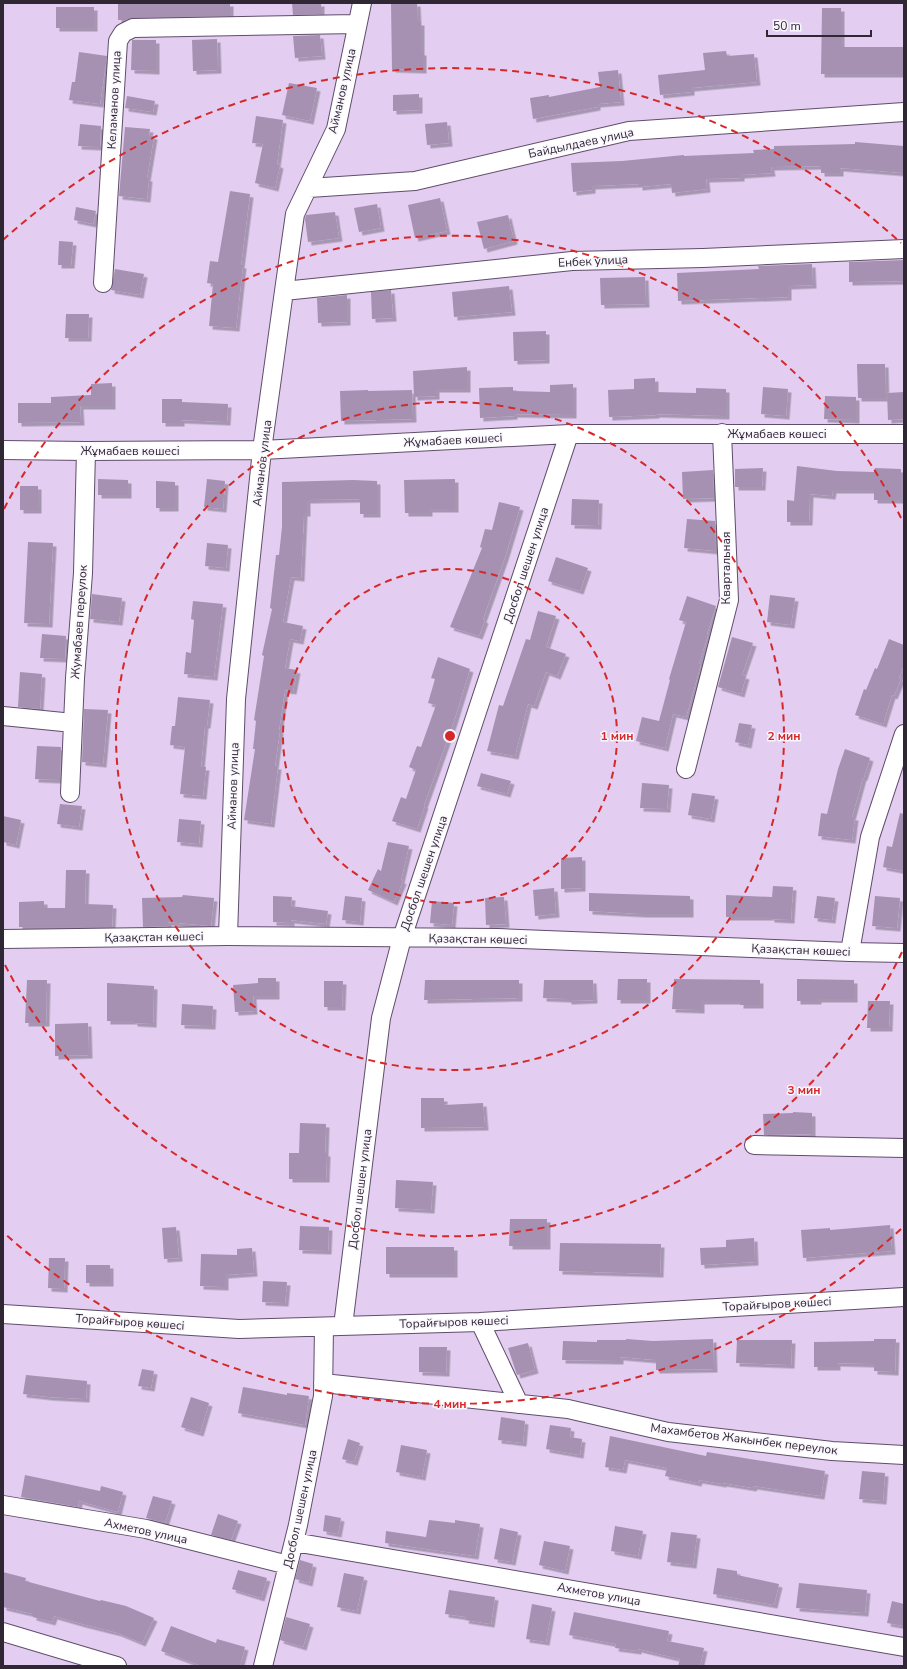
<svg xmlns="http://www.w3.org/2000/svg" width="907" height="1669" font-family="'Nunito Sans',sans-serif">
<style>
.building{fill:#a691b3;filter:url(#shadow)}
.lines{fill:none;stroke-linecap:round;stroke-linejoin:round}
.minor-casing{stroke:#604d6b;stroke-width:20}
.minor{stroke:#fff;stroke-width:18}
.ring{fill:none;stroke:#d62828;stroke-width:2;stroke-dasharray:7 5}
.labels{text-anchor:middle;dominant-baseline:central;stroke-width:3;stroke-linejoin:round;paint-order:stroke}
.street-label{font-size:12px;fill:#2f2734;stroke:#faf6fd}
.centre{fill:#d62828;stroke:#faf6fd;stroke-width:2}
.ring-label{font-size:12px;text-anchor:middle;font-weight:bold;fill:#d62828;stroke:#faf6fd;stroke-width:3;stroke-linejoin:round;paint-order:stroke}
</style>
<defs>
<filter id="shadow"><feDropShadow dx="3.5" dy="3.5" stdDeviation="0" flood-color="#0004"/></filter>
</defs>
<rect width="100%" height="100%" fill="#e3cdf1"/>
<path class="building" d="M118,3H230V16L133,18L125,20H118Z
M292,3H321V14L293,15Z
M391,3H417L418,22H421V52H423V70L392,69Z
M56,7H94V28H56Z
M822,8H841V47H904V74H821Z
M320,35L322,56L295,58L293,36Z
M217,39L218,70L193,71L192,40Z
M132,40H156V71L131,70Z
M726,51L727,56L754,54L757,82L691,88V92L660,95L658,75L705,70L703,53Z
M79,52L107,56L100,104L69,100L72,82H75Z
M618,70L621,102L597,104V107L533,119L530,98L549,95V97L600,87L598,72Z
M289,83L317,88L310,121L282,115Z
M419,94V110L393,111V95Z
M127,96L155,101L153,112L125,108Z
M256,116L283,120L277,164L280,165L275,188L255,183L263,144L252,143Z
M447,122L449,143L427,145L425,124Z
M80,124L101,126L100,147L78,146Z
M125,127L150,129L149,135L154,136L147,178H149L147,199L119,196Z
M855,142L904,146V173L840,168V173H821V166L771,167L772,173L741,175V178L706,179L707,189L672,193L671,184L639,187V184L592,186V190L573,192L571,163L622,161L684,155V156L754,153L753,150L774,149V146L855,144Z
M230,191L250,194L241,265H243L236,328L209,326L213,284L207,283L210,261L218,262Z
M440,198L447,231L415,238L408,205Z
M377,204L381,228L359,232L354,208Z
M76,207L96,211L93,224L74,220Z
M335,212L339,238L308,242L305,219L306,215Z
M508,215L514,241L484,249L477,222Z
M59,241L73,242L71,265H58Z
M904,260V281L849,282V262Z
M812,264L813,285L788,286V297L678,301L677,273L759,269L758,266Z
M115,269L144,274L140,295L111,290Z
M645,277L646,304L601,305L600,278Z
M509,286L512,312L454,317L452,292Z
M391,290L393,318L372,319L371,292Z
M347,295V322L318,323L317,298Z
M66,314H89L88,338H65Z
M546,331V360L514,361L513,332Z
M857,364H885L886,398H858Z
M467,367V389H436V396L414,397L413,371Z
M655,378V392L696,393V388L726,389V416L656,414V415L609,417L608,390L634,389V379Z
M112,383V406H80L81,422L18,423V403H51V397L91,395V384Z
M573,384V415L514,414V416L480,418L479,388L513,387V391L550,392V385Z
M763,387L788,389L786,416L761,414Z
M368,390V391L412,390L413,419L341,421L340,391Z
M904,392V419L888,420L887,393Z
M825,396L856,397V420L824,419Z
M162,399H182V402L228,404L227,422L181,420V423H162Z
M797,466L837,471L874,472L875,468L901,469V500H874V490H833L832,496L810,494L809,522H787V500L794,501Z
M763,468L762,487H735V469Z
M713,470L714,498L683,499L682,472Z
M98,479L128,480V495H98Z
M207,479L225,481L223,509L204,507Z
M455,479V509H429V513H405L404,480Z
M353,480L377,481V514H360V499L307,500V513H304L301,578L291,577L283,622L303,626L300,641L290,639L285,668L297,670L293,691L285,690L279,730H280L275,766H278L271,824L244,820L255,749H253L256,721L254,720L264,656L262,655L272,609L270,608L276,555H279L282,527V482Z
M156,481L175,482V508H156Z
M20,486H38V510H20Z
M572,499L599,500L598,526L571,525Z
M499,502L520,507L505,557L483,619L485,620L479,636L450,627L482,548L480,547L485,529L492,530Z
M687,519L715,521L716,551L684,548Z
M28,542L53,543L49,624L24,623Z
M207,543L228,545L226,568L205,566Z
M556,557L588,568L580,591L548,581Z
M92,594L122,598L119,622L90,619Z
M770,595L795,598L791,625L767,622Z
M687,596L716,606L707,634L708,635L699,664H701L686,717L673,714L665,748L636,741L642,717L659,721L670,680L669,679L686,622L679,620Z
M193,601L223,604L214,677L184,674L186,652L191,653L194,620L191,619Z
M538,611L556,616L546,647L566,654L557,676L546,672L534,706L528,704L515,756L487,751L499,705L503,706L526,639L530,640Z
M42,634L66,636L65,659L40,658Z
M732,637L753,643L742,675L746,676L741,694L718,687Z
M889,639L904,645V665L899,678L901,679L894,696L892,695L883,724L855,715L864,689L866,690L875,668L877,669Z
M438,657L470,669L454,721L424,805H425L417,829L392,821L401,797L406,799L416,770L409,767L417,746L421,747L436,705L428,703L435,679L431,678Z
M20,672L42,674L40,709L18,707Z
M178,697L210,700L207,725H205L201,767H206L203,796L180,794L185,747L170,745L172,726H175Z
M84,709L108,710L103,764L82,762Z
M739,723L752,725L748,745L735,742Z
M37,746L61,747L60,780L35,779Z
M845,749L870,758L864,777H863L852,817H855L852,840L818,836L821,813L827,814L838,769Z
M481,773L511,781L507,794L477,786Z
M642,783L669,785L667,809L640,808Z
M692,793L715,796L711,819L688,815Z
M60,804L82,806L79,827L57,824Z
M900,813L904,814V871L883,867L887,846L892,847Z
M3,816L21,820L16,845L3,842Z
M179,819L201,821L199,844L177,842Z
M388,842L409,846L401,880L403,881L394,902L368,890L378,869L381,871Z
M582,857V888L561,889V858Z
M66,870H86L85,904L113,905L112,927H19V902L44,901V908H65Z
M773,886L793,887L791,920L771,919V917H726V895L772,897Z
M554,888L556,914L535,916L533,890Z
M589,893L690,896V914H643L589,911Z
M183,895L214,898L211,926L168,922V926L143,927L142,898L182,897Z
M273,896L292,897L291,906L328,911L326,924L291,920V923L273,922Z
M345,896L362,898L360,922L342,920Z
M817,896L835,898L832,920L814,918Z
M875,896L900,898L897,928L872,926Z
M504,897L506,924L486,925L485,898Z
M432,901L454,903L452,925L430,923Z
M258,978H276V996H253L254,1011L235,1012L233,985L258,983Z
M618,979H647V1000H617Z
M674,979L760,980V1005H740V1001H701V1010L672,1009Z
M797,979L854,980V999H818V1001H797Z
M27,980H47L46,1023H25Z
M425,980H519V998L424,1000Z
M544,980H593L594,1000L568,1001V999L543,998Z
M324,981H343L342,1007H324Z
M107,983L154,986L153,1024L134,1023V1021H107Z
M868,1001H890L889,1028H867Z
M182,1004L213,1006L212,1026L181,1025Z
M88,1023L89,1055L55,1056V1024Z
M421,1098H444V1105L483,1103L485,1127L421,1128Z
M793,1112L812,1113V1134L764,1135L763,1114L793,1113Z
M300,1123L326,1124L325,1153H327L326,1179H289V1153H299Z
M396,1180L433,1182L431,1210L395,1208Z
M510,1219H547V1246H509Z
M890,1225L892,1251L803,1258L801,1230L830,1228V1230Z
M300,1226L329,1227L328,1251L299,1250Z
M176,1227L179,1258L164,1259L162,1228Z
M754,1238L755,1262L701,1265L700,1248L726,1247V1240Z
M560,1243L661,1244L660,1274L559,1271Z
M386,1247H454V1274H386Z
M252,1248L254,1273L225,1275V1287L200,1286L201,1254L237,1255V1249Z
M49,1258H65L64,1289L48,1288Z
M86,1265H110V1283H86Z
M263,1281L287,1282L285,1303L262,1302Z
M626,1339L653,1341L713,1339L714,1369L656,1370V1360L620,1357V1361L562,1360L563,1341L597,1342V1340H626Z
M874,1339H896L895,1372L874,1371V1364L837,1363V1367H814V1342L874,1341Z
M737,1340H792L791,1365L736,1363Z
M528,1343L535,1370L517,1375L508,1348Z
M419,1347H447L446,1373L419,1372Z
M142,1369L154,1371L151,1388L138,1386Z
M26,1375L87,1381L86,1399L49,1397L23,1394Z
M243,1387L287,1395V1393L309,1396L305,1425L238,1413Z
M191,1397L209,1403L200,1433L181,1427Z
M501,1417L525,1421L523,1443L498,1440Z
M550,1425L571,1428L570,1437L582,1439L580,1455L546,1449Z
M610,1436L706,1456L707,1452L825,1471L821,1496L754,1486L753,1488L723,1483V1484L699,1480L698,1483L665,1476L667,1468L625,1460L623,1470L605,1467Z
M348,1439L360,1443L354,1462L342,1459Z
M401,1445L427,1450L422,1477L396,1472Z
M862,1471L885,1473L883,1501L859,1499Z
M25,1475L100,1491L101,1486L123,1492L118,1512L79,1501L78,1507L21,1497Z
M153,1496L172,1501L165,1523L146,1518Z
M218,1514L238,1521L231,1540L211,1535Z
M325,1515L341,1518L338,1534L323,1531Z
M429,1520L455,1523V1520L480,1524L475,1556L385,1543L386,1531L426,1537Z
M615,1526L643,1531L638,1556L611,1551Z
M500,1528L518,1532L512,1562L494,1559Z
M671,1532L697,1535L693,1565L667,1562Z
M544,1541L570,1546L565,1571L539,1565Z
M300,1560L313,1564L309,1583L295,1579Z
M717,1568L737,1571V1575L779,1584L774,1605L713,1594Z
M238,1570L267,1578L261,1598L232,1589Z
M3,1572L26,1578L25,1581L100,1601L101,1600L126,1606L154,1618L142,1643L118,1633L82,1624L54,1616L52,1622L33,1617V1614L3,1607Z
M344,1573L364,1577L357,1611L337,1607Z
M799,1583L867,1590L865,1613L796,1608Z
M449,1590L495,1597L491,1624L465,1620L466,1617L445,1614Z
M892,1601L904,1604V1626L887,1623Z
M532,1604L552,1608L546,1642L526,1639Z
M574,1612L669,1631L667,1641L704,1648L700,1666H678L680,1659L638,1649V1651L615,1648L616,1644L569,1635Z
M286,1617L310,1624L303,1647L280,1640Z
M171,1626L216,1643L217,1639L245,1647L240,1666H202L161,1651Z"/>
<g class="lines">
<g class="minor-casing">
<path id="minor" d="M309,188L415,181L629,131L904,112
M103,283L118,41L123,33L133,28L356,24
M284,291L572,261L703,258L904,249
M3,450L86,451L262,450L569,434H904
M3,716L73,723
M686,769L729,600L722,433
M70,793L75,678L83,573L86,451
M228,936L236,699L262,450L284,291L295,214L336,129L362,3
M3,939L228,936L498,938L850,952L904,953
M850,952L870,837L904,734
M754,1145L904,1148
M3,1314L239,1329L480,1322L904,1297
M480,1322L519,1404
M343,1326L381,1018L402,938L569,434
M323,1383L568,1409L668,1432L832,1451L904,1455
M3,1505L146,1529L288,1565
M294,1542L904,1647
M3,1632L117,1666
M263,1666L298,1525L323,1396L324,1327"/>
</g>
<use href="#minor" class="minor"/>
</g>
<g class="ring">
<circle cx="450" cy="736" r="167"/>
<circle cx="450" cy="736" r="334"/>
<path d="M902 952A501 501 0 0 1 4 963M4 509A501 501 0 0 1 902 520"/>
<path d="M901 1229A668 668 0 0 1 3 1232M3 240A668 668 0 0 1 901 243"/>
</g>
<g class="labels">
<g class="street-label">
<text transform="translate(342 91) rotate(-77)">Айманов улица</text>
<text transform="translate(114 100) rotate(-87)">Келаманов улица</text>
<text transform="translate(581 143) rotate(-12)">Байдылдаев улица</text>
<text transform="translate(593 261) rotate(-3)">Енбек улица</text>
<text x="777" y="434">Жұмабаев көшесі</text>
<text transform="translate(453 440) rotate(-3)">Жұмабаев көшесі</text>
<text x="130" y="451">Жұмабаев көшесі</text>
<text transform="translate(262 463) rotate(-83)">Айманов улица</text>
<text transform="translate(526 565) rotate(-72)">Досбол шешен улица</text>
<text transform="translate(726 568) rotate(-90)">Квартальная</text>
<text transform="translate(79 622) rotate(-86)">Жумабаев переулок</text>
<text transform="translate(233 786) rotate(-88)">Айманов улица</text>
<text transform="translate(424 873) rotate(-71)">Досбол шешен улица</text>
<text transform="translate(154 937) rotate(-1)">Қазақстан көшесі</text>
<text transform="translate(478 939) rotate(1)">Қазақстан көшесі</text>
<text transform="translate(801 950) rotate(2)">Қазақстан көшесі</text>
<text transform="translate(360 1189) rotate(-83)">Досбол шешен улица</text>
<text transform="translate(777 1304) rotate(-3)">Торайғыров көшесі</text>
<text transform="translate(130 1322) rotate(4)">Торайғыров көшесі</text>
<text transform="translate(454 1322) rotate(-2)">Торайғыров көшесі</text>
<text transform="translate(744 1439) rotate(7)">Махамбетов Жакынбек переулок</text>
<text transform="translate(300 1509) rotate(-78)">Досбол шешен улица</text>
<text transform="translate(146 1531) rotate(12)">Ахметов улица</text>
<text transform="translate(599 1594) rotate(10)">Ахметов улица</text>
</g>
</g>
<circle cx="450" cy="736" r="6" class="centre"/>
<g class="ring-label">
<text x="617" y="740">1 мин</text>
<text x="784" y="740">2 мин</text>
<text x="804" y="1094">3 мин</text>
<text x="450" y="1408">4 мин</text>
</g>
<rect width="907" height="1669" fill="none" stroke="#2f2734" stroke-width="8"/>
<path d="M767 30v6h104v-6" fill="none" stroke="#2f2734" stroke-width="2"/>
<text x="773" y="30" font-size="12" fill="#2f2734" stroke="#faf6fd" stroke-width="3" paint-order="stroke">50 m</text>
</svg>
